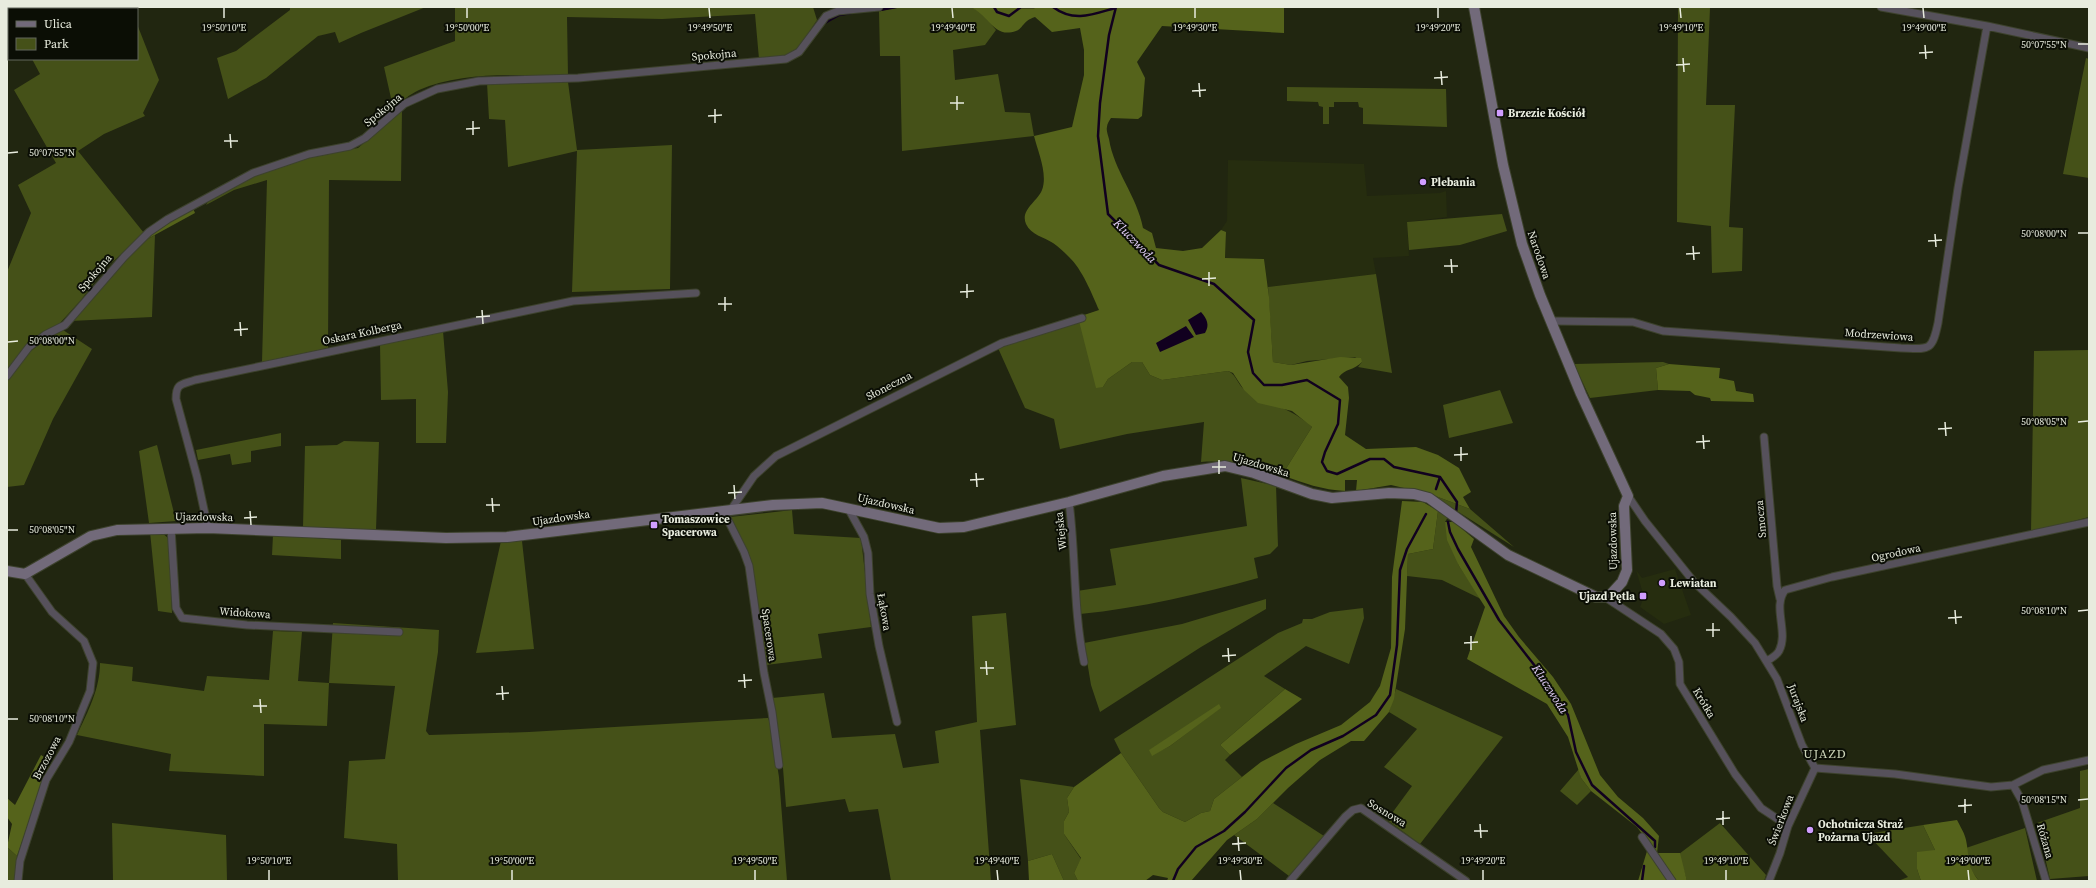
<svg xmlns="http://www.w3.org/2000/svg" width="2096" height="888" font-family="'Source Serif 4',serif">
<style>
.built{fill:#262d0f}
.green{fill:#455118;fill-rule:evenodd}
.forest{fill:#55631b}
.water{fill:#11001f}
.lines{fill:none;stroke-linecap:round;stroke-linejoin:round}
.stream{stroke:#11001f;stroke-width:2.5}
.street-casing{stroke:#3d422d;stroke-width:9}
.secondary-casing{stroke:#3d422d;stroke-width:12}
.street{stroke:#56515b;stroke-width:7}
.secondary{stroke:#726a7a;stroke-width:10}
.ticks{fill:none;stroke:#e8ecde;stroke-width:1.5}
.poi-dot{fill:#d09dff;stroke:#0b0e05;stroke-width:1.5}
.labels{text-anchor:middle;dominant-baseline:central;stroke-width:4;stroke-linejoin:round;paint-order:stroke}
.street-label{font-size:11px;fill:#e8ecde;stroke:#0b0e05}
.poi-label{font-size:11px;font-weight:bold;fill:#e8ecde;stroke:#0b0e05;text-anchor:start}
.water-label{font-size:12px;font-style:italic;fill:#e6d2fc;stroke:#0b0e05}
.quarter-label{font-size:13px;letter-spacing:1px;fill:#cbd3b7;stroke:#0b0e05}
.ticks-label{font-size:10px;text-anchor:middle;fill:#e8ecde;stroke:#0b0e05;stroke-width:4;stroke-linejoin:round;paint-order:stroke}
</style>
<rect width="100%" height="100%" fill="#212610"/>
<path class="built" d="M1228,160L1364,164L1367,196L1440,193L1446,191L1447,217L1407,222L1409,256L1373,258L1376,274L1268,287L1264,259L1225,258L1226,233L1221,230L1227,221Z
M1675,569L1691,615L1664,624L1640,607L1644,597L1636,570L1642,578Z"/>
<path class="green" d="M7,7H60L61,9H9V18Z
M290,7H426L361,33L339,43L335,32L318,36L266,78L228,99L217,58L236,51L290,10Z
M455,7H813L817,20L797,50L785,58L759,59L755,14L662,19L567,17L568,76C521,75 462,71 419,90C410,94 401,102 393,107L384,67L455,41Z
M901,7H970L980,11L996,30L985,45L953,50L955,80L998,74L1005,112L1030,113L1034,136L902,151L900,56H880L879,11Z
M1678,8H1710L1706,105H1735L1729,227L1743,228L1742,271L1712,273L1711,226L1677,222Z
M137,24L159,80L143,113L145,116L104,134L78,151L144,233L104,270L81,300L60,323L37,338L7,371V272L31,213L18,185L56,163L14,90L40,74L32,59H137Z
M2086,58L2089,59V178L2063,174Z
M568,82L577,150L672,145L670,289L572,292L577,151L508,167L505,120L489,119L487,83Z
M1287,87L1446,89L1447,127L1363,124V108L1359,107L1358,102H1334V107H1329V124H1323V107L1319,106L1318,102L1287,101Z
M402,110L401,181L329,180L328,348L262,362L267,180L234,190L206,205L210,199L265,171L305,157L358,148Z
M1502,214L1507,231L1460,245L1409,250L1407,222Z
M155,235L152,317L71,321L142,242Z
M1376,274L1392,373L1358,367L1362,362L1355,357L1307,361L1291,365L1273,362L1268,287Z
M1078,317L1103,387L1108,379L1132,362H1142L1150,375L1162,380L1228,371C1237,375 1238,386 1246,391C1269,404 1293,409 1312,427L1282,475C1253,466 1231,460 1201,462L1204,422L1127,434L1060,449L1054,419L1025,408L998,348Z
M63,330L92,349L53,419L24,485L7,487C7,472 4,388 8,380C21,355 40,343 63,330Z
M443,331L448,392L446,443H416V399L381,400L380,344Z
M2089,350V517L2031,532L2034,351Z
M1663,362L1669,364L1656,368L1658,390L1590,398L1574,364Z
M1500,390L1513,423L1449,438L1443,405Z
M281,433V446L251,451V462L232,465L230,454L198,460L196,450Z
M344,441L379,442L376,530L303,527L305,446L337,445Z
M157,445L176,521L149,523L139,451Z
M1241,478L1276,486L1278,546L1270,554L1254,558L1258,578C1200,594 1141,608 1080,614L1077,591L1116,585L1110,549L1247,526Z
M1430,494L1470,509L1514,547Z
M792,510L794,534L861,538L871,627L818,634L822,658L766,665L754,589L730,517Z
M1438,511L1448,517L1445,522L1459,566L1481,599L1442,580L1407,576L1408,554L1433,549Z
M150,532C159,532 164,532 169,540L172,613L158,611Z
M273,535L341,540V559L272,555Z
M501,541H522L534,649L476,653Z
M1266,599V609L1201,647L1100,712L1091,685L1084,643L1182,624Z
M1363,608L1364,618L1349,664L1306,646L1264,676L1285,689L1220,745L1230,755L1225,760L1242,777L1214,799L1210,811L1201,813L1185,822L1163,812L1159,808L1121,753L1114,739L1278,633L1302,623L1303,619H1312L1330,612ZM1220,708L1170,746L1152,755L1150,750Z
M1006,613L1016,725L980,730L991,881H891L878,809L849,812L845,799L786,807L783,768L772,698L824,693L832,738L895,734L903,768L939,763L935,731L977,722L972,616Z
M333,623L439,630L438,652L426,731L429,735L529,732L768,718L771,726L779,777L787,881H398L397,844L344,838L349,761L385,759L395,686L329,683L327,726L264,724V776L169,771L171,754L77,735C88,711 100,689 100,663L133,667L132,681L204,691L207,676L269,680L273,631L302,632L298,681L329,683Z
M1396,689L1503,737L1420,844L1387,820L1412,786L1384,767L1417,729L1389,712Z
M1579,769L1581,778L1591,791L1577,805L1560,791Z
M2089,769V876L2050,879L2037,823L2080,808V771Z
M1020,779L1074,787L1067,798L1069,812L1064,821V834L1081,859L1074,873L1078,881H1064L1052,854L1028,861Z
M1273,803L1324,836L1289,876L1234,835L1257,819Z
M112,823L226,835L227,881H113Z
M1720,823L1766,875L1764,881H1687L1679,854Z
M1923,825L1935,850L1917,869L1921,881H1898L1908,877L1867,834Z
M2025,828L2037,881H1979L1971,870L1966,848Z
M7,847L17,856L16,881H7Z"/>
<path class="forest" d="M970,7H1284V33L1162,26L1137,62L1145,78L1142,116L1138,119L1111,118C1109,121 1107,124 1107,127C1106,130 1108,135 1109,139C1114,171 1137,196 1143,228L1152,233L1156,248L1183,251L1202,248L1221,230L1226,232L1225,258L1264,259L1269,297L1273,362L1291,365L1340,357L1361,358L1362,362C1355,370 1344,369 1339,377L1348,387L1349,398L1345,435L1366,449L1416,447L1438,455L1459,468L1471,492L1463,497L1470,509L1430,494L1391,485L1356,491L1357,480H1345V491C1323,490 1303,483 1282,475L1312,427L1292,411L1258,403L1244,390L1233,373L1228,371L1162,380L1150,375L1142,362H1132L1108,379L1103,387L1096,388L1078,317L1099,310C1092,294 1082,269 1069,257C1064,252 1059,247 1053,243C1044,237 1031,235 1026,224C1020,210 1037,202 1042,190C1048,174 1038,152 1034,136L1072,127L1084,75V50L1080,28L1052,32L1035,17C1022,21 1024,28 1016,31C993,39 990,15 970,7Z
M193,208L195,213L142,242L160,226Z
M1669,364L1720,368L1719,378L1734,381L1736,391L1753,394L1754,402L1711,401L1710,398L1695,395L1690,391L1658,390L1656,368Z
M1402,501L1423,502L1438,511L1433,549L1408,554L1405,629L1394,699L1389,712L1364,741H1351L1320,760L1288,788L1257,819L1227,840L1191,881H1167L1168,878L1153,875L1145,881H1078L1074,873L1081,858L1064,834V821L1069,812L1067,798L1074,787L1121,753L1159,808L1163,812L1185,822L1201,813L1210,811L1214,799L1261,762L1296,744L1341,725L1370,702L1380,686L1391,648L1392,577Z
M1445,522H1454L1474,539L1471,547L1504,616L1519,637L1553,677L1571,704L1600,775L1618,797L1643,818L1659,836L1657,853H1680L1687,881H1677L1637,827L1591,791L1581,778L1568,737L1547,704L1467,659L1485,607L1459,566L1447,540Z
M1285,689L1302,699L1230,755L1220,745Z
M1219,704L1221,708L1170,746L1152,756L1149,750Z
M41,755L46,758L49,769L44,778L17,856L7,847L12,824L7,817V798L15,805Z
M1957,820C1960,826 1965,834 1966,840C1970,860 1966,864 1979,881H1921L1917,869V852L1935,850L1923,825Z
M1647,851L1669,881H1638Z
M1052,854L1064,881H1029L1028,861Z"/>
<path class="water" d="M1201,312C1207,319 1210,325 1205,333L1196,335L1188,320Z
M1186,326L1194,337L1160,352L1156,343Z"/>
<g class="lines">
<path class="stream" d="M994,7L997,12L1009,16L1021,7H1034
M1053,7C1074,23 1094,14 1115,8
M1116,7L1109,35L1100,103L1098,136L1108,214L1159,265L1214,284L1254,320L1248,352L1253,373L1264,385H1282L1307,380L1340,400L1338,424L1325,452L1322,462L1327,471L1337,474L1370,459H1384L1394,467L1440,477L1457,502L1456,513
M880,10L896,7
M823,24L839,15L851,13
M1436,489L1440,477
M1448,522L1450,532L1458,549L1499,620L1535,666L1568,715L1576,752L1592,785L1655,841V847
M1173,881L1178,869L1196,847L1224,831L1245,812L1286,768L1311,750L1343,736L1376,715L1390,695L1397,645L1400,570L1407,549L1426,514
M1642,881L1644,866"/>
<g class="street-casing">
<path id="street" d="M1881,7L1987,26L2089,48
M1552,321L1633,322L1663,331L1901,348C1929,349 1932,352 1938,323L1958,188L1987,26
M7,376L29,347L45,335L65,325L124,257L149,232L168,219L253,173L309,154L350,146L365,138L404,104L437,89L479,81L578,78L786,59L799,52L826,16L838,11L879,7
M1764,437L1777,586L1780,599
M1628,496L1645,521L1694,582L1731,617L1755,643L1777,679L1802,745L1815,768
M1069,502C1076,555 1073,609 1084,662
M848,508L864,537L868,553L870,594L879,646L897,722
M730,511L754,476L776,456L1002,343L1082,318
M724,512L744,552L749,566L764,673L772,712L779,765
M171,528L176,608L182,618L247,625L399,632
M208,528L197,477L176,399C176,383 181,385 195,380L573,301L696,293
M1605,597L1661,634L1674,649L1679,662L1680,684L1735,774L1761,808L1788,826
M1767,661C1770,659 1777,655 1779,651C1789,632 1772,607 1785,590L1832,577L2089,522
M1815,768L1895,774L1991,787L2013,785
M2013,785L2022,801L2046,881
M2013,785L2043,770L2089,760
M1642,837L1672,881
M18,881L20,861L46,780L69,742L90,691L93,663L84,641L52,612L25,574
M1290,881L1345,817L1353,810L1361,808L1466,881
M1769,881L1780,853L1788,826L1815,768"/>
</g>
<g class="secondary-casing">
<path id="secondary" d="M7,571L25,574L91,536L117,530L208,528L446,538L507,537L773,505L822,503L939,528L964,527L1069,502L1163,476L1225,466L1254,473L1312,494L1332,498L1389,493L1414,494L1429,498L1508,555L1596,597H1605L1611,594L1622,582L1627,570L1624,506L1628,496L1581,394L1540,295L1522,244L1503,165L1474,7"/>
</g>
<use href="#street" class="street"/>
<use href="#secondary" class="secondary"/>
</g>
<path class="ticks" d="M224,8V18M467,8V18M709,8L710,18M952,8L953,18M1195,8V18M1438,8V18M1680,8L1681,18M1923,8L1924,18M2078,44H2088M1925,45L1926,59M1919,53L1933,52M1683,58L1684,72M1676,65L1690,64M1441,71L1442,85M1434,78L1448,77M1199,83L1200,97M1192,91L1206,90M957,96V110M950,103H964M715,109V123M708,116L722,115M473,121V135M466,129L480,128M230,134L231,148M224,141H238M8,153L18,152M2078,233H2088M1935,234L1936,247M1928,241L1942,240M1693,246L1694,260M1686,254L1700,253M1451,259L1452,273M1444,266H1458M1209,272V286M1202,279L1216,278M967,284V298M960,292L974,291M725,297V311M718,304H732M482,310L483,324M476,317L490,316M240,322L241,336M234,330L248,329M8,342L18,341M1945,422L1946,436M2078,422L2088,421M1938,429L1952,428M1703,435L1704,449M1696,442L1710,441M1461,447V461M1454,455L1468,454M1219,460V474M1212,467H1226M976,473L977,487M970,480L984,479M734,485L735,499M728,493L742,492M492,498L493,512M486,505H500M250,511L251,525M244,518L257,517M8,530H18M1955,610L1956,624M2078,611L2088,610M1948,618L1962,617M1713,623V637M1706,630H1720M1471,636V650M1464,643L1478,642M1228,648L1229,662M1222,656L1236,655M986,661L987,675M980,668H994M744,674L745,688M738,681L752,680M502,686L503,700M496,694L509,693M260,699L261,713M253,706H267M8,719H18M1965,799V813M2078,800L2088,799M1958,806L1972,805M1723,811V825M1716,819L1730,818M1480,824L1481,838M1474,831H1488M1238,837L1239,851M1232,844L1246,843M269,870V880M512,870V880M755,870V880M997,870L998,880M1240,870L1241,880M1483,870V880M1726,870V880M1968,870L1969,880"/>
<g class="poi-dot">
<rect x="1496" y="109" width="8" height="8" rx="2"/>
<circle cx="1423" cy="182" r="4"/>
<rect x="650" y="521" width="8" height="8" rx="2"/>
<circle cx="1662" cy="583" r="4"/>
<rect x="1639" y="592" width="8" height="8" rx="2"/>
<circle cx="1810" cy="830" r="4"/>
</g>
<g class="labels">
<g class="street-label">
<text transform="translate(714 55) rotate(-5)">Spokojna</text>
<text transform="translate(383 110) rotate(-39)">Spokojna</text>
<text transform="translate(1539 255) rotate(71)">Narodowa</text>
<text transform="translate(95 273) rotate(-49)">Spokojna</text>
<text transform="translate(362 333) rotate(-12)">Oskara Kolberga</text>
<text transform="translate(1879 335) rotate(4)">Modrzewiowa</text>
<text transform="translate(889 386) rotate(-27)">Słoneczna</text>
<text transform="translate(1261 465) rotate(17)">Ujazdowska</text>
<text transform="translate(886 504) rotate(13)">Ujazdowska</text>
<text transform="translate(204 517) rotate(1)">Ujazdowska</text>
<text transform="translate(561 518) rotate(-8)">Ujazdowska</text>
<text transform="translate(1761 519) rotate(-95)">Smocza</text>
<text transform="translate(1061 531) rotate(-96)">Wiejska</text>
<text transform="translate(1613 541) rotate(-91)">Ujazdowska</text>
<text transform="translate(1896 553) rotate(-12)">Ogrodowa</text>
<text transform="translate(884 612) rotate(80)">Łąkowa</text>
<text transform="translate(245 613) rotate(4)">Widokowa</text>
<text transform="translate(769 635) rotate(82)">Spacerowa</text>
<text transform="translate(1704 703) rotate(59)">Krótka</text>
<text transform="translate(1798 703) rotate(69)">Jurajska</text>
<text transform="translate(47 758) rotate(-62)">Brzozowa</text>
<text transform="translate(1387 813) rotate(31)">Sosnowa</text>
<text transform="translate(1781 820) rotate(-69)">Świerkowa</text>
<text transform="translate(2045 841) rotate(74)">Różana</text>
</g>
<g class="poi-label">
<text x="1508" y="113">Brzezie Kościół</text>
<text x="1431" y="182">Plebania</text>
<text x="662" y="519">Tomaszowice<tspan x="662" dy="13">Spacerowa</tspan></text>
<text x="1670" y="583">Lewiatan</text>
<text x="1635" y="596" text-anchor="end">Ujazd Pętla</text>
<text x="1818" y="824">Ochotnicza Straż<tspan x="1818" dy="13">Pożarna Ujazd</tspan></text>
</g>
<g class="water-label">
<text transform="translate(1135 241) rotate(46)">Kluczwoda</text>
<text transform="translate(1550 689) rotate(57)">Kluczwoda</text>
</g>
<g class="quarter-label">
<text x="1825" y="753">UJAZD</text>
</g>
</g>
<g class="ticks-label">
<text x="467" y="31">19°50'00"E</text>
<text x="1438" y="31">19°49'20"E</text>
<text x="224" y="31">19°50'10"E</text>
<text x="710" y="31">19°49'50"E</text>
<text x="953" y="31">19°49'40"E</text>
<text x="1195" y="31">19°49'30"E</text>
<text x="1681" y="31">19°49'10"E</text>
<text x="1924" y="31">19°49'00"E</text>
<text x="2044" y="48">50°07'55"N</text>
<text x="52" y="156">50°07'55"N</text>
<text x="2044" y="237">50°08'00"N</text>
<text x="52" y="344">50°08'00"N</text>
<text x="2044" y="425">50°08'05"N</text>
<text x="52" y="533">50°08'05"N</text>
<text x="2044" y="614">50°08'10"N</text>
<text x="52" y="722">50°08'10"N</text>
<text x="2044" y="803">50°08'15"N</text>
<text x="269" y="864">19°50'10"E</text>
<text x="512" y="864">19°50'00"E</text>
<text x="755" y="864">19°49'50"E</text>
<text x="997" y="864">19°49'40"E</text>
<text x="1240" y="864">19°49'30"E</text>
<text x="1483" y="864">19°49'20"E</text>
<text x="1726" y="864">19°49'10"E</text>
<text x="1968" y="864">19°49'00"E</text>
</g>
<rect width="2096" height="888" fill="none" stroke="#e8ecde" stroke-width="16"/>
<rect x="8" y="8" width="130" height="52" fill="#0b0e05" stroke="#63675c"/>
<rect x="16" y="21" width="20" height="6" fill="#726a7a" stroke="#63675c"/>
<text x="44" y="28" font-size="12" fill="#e8ecde">Ulica</text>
<rect x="16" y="38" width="20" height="12" fill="#455118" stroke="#63675c"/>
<text x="44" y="48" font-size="12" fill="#e8ecde">Park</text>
</svg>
